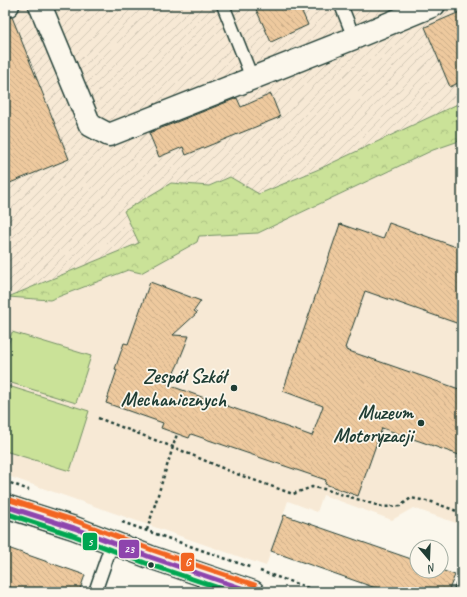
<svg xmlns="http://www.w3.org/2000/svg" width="467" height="597" font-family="Caveat,sans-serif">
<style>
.built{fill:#f7e9d5}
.industrial{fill:url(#industrial-furrows)}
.green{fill:#cae298;stroke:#749066}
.forest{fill:url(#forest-crowns);stroke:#749066}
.building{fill:url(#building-back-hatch);stroke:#1f3d34}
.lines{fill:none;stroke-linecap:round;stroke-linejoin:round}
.service-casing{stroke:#1f3d34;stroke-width:15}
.minor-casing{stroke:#1f3d34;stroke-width:25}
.tertiary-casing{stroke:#1f3d34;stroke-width:25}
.path{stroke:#1f3d34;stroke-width:2.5;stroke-dasharray:3 3;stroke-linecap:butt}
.service{stroke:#fbf7ec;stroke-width:12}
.minor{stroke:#fbf7ec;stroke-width:22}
.tertiary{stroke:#fbf7ec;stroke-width:22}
.bus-1-casing{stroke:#fbf7ec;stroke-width:8}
.bus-2-casing{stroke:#fbf7ec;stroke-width:8}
.bus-3-casing{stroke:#fbf7ec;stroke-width:8}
.bus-1{stroke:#8e44ad;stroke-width:5}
.bus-2{stroke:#00a651;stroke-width:5}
.bus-3{stroke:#f26522;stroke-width:5}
.poi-dot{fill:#1f3d34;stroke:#fbf7ec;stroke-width:1.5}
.labels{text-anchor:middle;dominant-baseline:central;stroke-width:3.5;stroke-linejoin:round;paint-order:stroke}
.poi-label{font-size:20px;font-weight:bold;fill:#1f3d34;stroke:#fbf7ec;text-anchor:end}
.line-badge{stroke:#fbf7ec;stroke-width:1.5}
.badge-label{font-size:11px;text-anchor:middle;font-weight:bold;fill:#fff}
</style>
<defs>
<pattern id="industrial-furrows" width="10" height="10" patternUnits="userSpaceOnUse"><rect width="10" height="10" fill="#f7e9d5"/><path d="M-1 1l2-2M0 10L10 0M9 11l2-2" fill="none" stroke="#d3c9b7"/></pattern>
<pattern id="forest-crowns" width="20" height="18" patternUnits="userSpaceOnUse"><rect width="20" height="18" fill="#cae298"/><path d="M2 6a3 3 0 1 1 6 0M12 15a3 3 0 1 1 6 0" fill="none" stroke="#adc384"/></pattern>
<pattern id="building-back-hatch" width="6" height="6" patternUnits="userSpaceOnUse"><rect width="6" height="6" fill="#eec99e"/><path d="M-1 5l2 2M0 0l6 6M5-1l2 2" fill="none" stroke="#ccae89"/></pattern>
</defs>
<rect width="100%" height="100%" fill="#fbf7ec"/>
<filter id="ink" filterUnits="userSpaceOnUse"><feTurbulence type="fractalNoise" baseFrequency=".025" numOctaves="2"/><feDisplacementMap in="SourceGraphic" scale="8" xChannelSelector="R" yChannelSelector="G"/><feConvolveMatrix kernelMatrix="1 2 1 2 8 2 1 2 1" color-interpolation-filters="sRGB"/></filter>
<g filter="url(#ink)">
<path class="built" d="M462,140V525L413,508L392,520L323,495L317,512L288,501L266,566L5,475V298L8,297L50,300L128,270L199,236L258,233L433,150Z"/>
<path class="industrial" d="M5,5H462V102L319,169L259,194L230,177L209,186L171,183L140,243L5,298Z"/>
<path class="green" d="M12,332L91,356L76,403L5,381V355Z
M5,385L89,411L70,471L5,451Z"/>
<path class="forest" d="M462,102V140L433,150L258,233L199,236L197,242L141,273L128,270L50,300L8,297L139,243L124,211L171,183L209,186L230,177L259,194L319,169Z"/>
<path class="building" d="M254,5H299L308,25L271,42Z
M462,11V81L450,87L425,27Z
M12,17L69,159L5,185V18Z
M271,94L280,117L186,155L183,147L159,157L149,133L237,98L241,107Z
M389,223L462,249V325L365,291L345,348H346V350L462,390V456L382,428L358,496L325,484L326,480L191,434L189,438L161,428L163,423L106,403L117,370L115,369L124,343L128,344L150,282L201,301L194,311L197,313L173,335L189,336L179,361V362L168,385L312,436L323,406L283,391L340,224L383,239Z
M284,515L417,561V571H441V570L455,575L448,592H387L271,551Z
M5,547L85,575L79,592H23L5,586Z"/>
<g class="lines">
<g class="service-casing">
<path id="service" d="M223,5L252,78
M341,5L354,38
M95,592L112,543
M203,592L208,577
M460,592L462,587"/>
</g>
<g class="minor-casing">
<path id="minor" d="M40,5L90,125L109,135L354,38L434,5
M5,6L8,5"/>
</g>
<g class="tertiary-casing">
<path id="tertiary" d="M5,506L74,528L150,557L253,592"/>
</g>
<path class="path" d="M98,418L173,447L234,473L293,494L312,487L324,489L383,507L400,506L411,498L432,502L462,513
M5,481L29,490
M122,522L252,568
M147,530L177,434
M260,571L320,592"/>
<use href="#service" class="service"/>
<use href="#minor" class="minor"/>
<use href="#tertiary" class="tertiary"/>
<g class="bus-1-casing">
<path id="bus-1" d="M5,506L74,528L150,557L253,592"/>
</g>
<g class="bus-2-casing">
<path id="bus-2" d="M5,513L72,535L148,564L231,592"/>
</g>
<g class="bus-3-casing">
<path id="bus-3" d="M7,499L76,521L152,550L255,585"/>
</g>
<use href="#bus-1" class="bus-1"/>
<use href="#bus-2" class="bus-2"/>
<use href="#bus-3" class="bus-3"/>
</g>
</g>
<g class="poi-dot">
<circle cx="234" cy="388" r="4"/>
<circle cx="421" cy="423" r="4"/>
<circle cx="151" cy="565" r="3.5"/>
</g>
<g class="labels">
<g class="poi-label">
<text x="226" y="376">Zespół Szkół<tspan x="226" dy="23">Mechanicznych</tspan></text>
<text x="413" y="412">Muzeum<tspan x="413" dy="23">Motoryzacji</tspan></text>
</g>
</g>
<g class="line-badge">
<rect x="82" y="532" width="16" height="19" rx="4" fill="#00a651"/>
<rect x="118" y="539" width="22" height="20" rx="4" fill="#8e44ad"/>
<rect x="180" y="552" width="15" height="20" rx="4" fill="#f26522"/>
</g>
<g class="badge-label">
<text x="90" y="546">5</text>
<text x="129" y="553">23</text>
<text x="188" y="566">G</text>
</g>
<rect width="467" height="597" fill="none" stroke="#fbf7ec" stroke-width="20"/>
<rect x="10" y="10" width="447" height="577" fill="none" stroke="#1f3d34" stroke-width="1.5" filter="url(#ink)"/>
<g transform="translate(429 559) rotate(161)"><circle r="19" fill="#fbf7ec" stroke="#a3ada2"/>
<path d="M0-3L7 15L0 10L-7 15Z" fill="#1f3d34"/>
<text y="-6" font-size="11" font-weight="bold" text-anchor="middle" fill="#1f3d34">N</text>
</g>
</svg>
